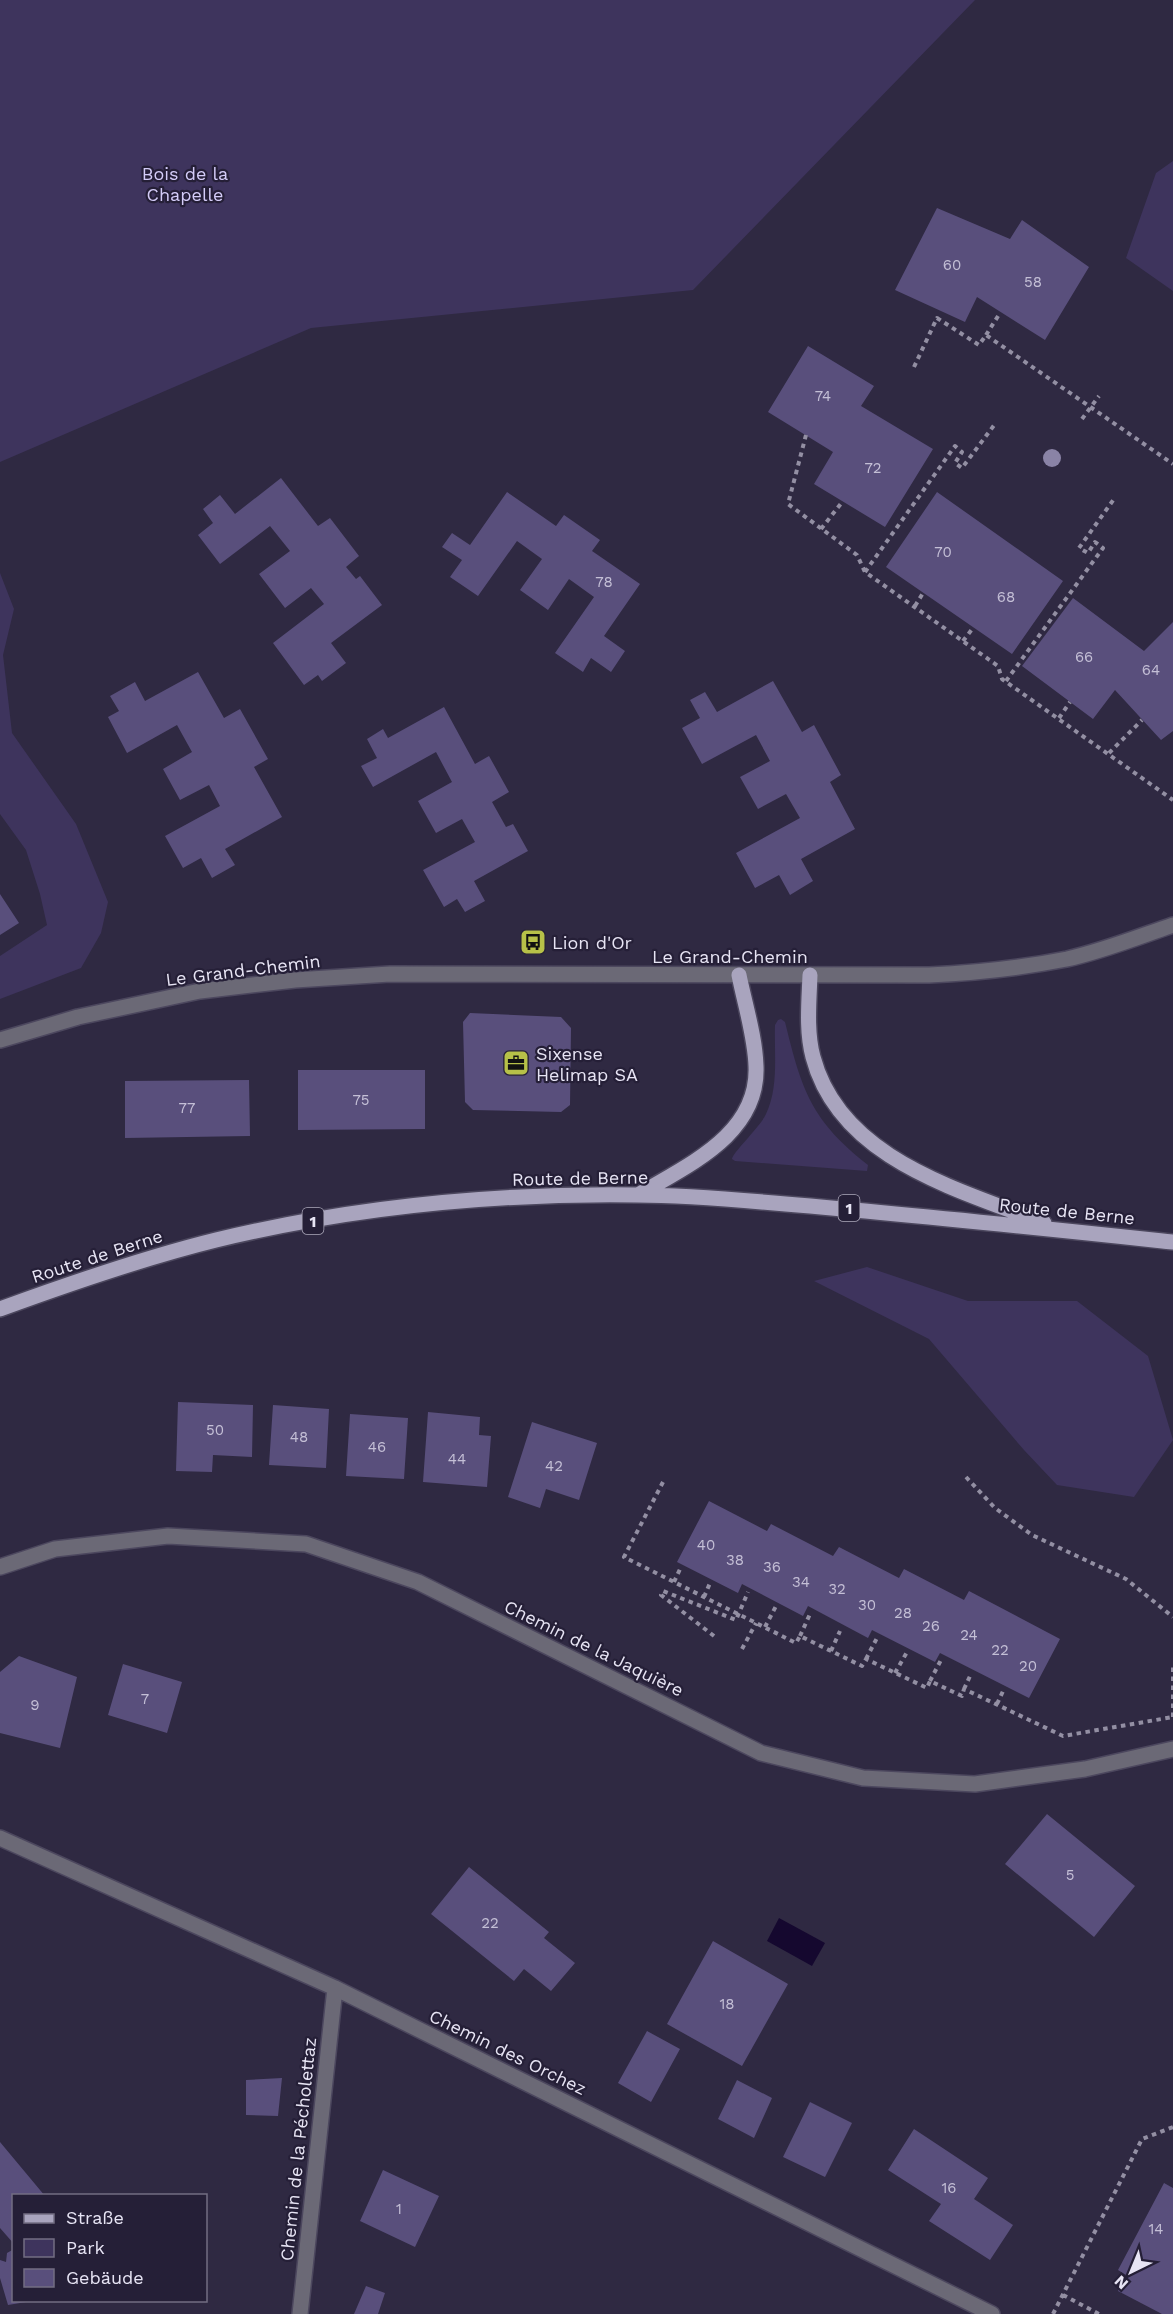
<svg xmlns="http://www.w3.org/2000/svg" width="1173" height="2314" font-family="'Work Sans',sans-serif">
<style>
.green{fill:#3e345d}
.water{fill:#15082f}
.building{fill:#594f7c}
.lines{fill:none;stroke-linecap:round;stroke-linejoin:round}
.minor-casing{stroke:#4c475e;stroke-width:18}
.primary-casing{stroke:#4c475e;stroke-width:18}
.path{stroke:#938fa3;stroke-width:4;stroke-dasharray:4.5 4.5;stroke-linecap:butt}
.minor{stroke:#6b6976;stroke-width:15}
.primary{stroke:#a9a4be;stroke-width:15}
.tree{fill:#8a83a6}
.labels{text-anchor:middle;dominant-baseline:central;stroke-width:4.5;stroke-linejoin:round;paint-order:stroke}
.number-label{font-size:15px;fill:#c4bfd6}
.shield{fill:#251f37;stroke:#ada9bb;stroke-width:1.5}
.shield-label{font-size:16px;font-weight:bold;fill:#e7e4f4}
.park-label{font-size:18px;fill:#d4ccf8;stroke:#251f37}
.poi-label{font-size:18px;fill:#e7e4f4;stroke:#251f37;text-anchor:start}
.street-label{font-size:18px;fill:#e7e4f4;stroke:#251f37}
</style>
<rect width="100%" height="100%" fill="#2f2942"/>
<path class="green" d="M0,0H975L693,290L311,328L0,462Z
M1173,161V291L1126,258L1156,173Z
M0,573L14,609L3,655L12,733L76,824L108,902L101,933L81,968L0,999V956L47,925L40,894L26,850L0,814Z
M781,1019L785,1022C802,1091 811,1120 868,1165L867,1171L735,1161L732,1159C733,1152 760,1127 766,1114C779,1087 774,1054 775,1025L778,1020Z
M867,1267L968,1301H1077L1148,1356L1173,1440L1134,1497L1057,1485L1024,1450L929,1339L814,1281Z"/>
<path class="water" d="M779,1918L825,1943L812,1966L767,1941Z"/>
<path class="building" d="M937,208L1010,239L1022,220L1089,267L1045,340L977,297L965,322L895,290Z
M808,346L874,386L861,406L933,449L885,527L814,484L833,452L768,412Z
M281,478L318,526L330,518L359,556L346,567L356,579L360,576L382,605L331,643L346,663L322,681L318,675L304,685L273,643L324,604L311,588L285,608L259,574L290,551L270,526L220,564L198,535L213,523L203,509L220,495L235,514Z
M507,492L556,526L564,515L600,540L592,551L640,584L604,636L625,651L611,672L591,658L583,672L555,653L594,597L569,579L548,610L520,590L542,559L517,541L478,596L450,577L462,560L442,547L452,533L470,545Z
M937,492L1063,581L1012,654L886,567Z
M1073,598L1144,651L1173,622V731L1161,740L1115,690L1093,719L1022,666Z
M198,672L224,718L240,709L268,759L254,767L282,817L225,849L235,865L212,878L201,858L183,868L165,836L220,806L209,785L180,800L163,769L192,752L177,725L127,753L108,717L119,711L110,696L135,682L145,701Z
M773,681L802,732L814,725L841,775L830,782L855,829L801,859L813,881L790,895L779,875L755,888L736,853L800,818L786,794L758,809L740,777L770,761L756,735L702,764L682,728L700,718L690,700L705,692L717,712Z
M444,707L475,764L489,756L509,792L492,802L506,827L513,824L528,851L474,881L485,901L465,912L457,899L444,907L423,870L475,842L462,819L436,833L418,801L452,782L436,752L373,787L361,766L377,758L367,739L383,729L388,738Z
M0,894L19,923L0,935Z
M470,1013L561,1017L571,1028L570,1105L561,1112L473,1110L465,1102L463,1022Z
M298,1070H425V1129L298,1130Z
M249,1080L250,1136L125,1138V1081Z
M178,1402L253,1405L252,1457L213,1455L212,1472L176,1471Z
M273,1405L329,1409L326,1468L269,1465Z
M428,1412L480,1417L479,1435L491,1436L487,1487L423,1482Z
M350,1414L408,1418L404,1479L346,1476Z
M532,1422L597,1443L579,1500L546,1489L540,1508L508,1497Z
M709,1501L767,1531L771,1524L833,1556L839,1547L899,1578L904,1569L964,1600L969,1591L1060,1639L1029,1698L940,1653L935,1662L872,1630L868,1638L808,1606L803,1616L742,1584L738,1593L677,1562Z
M19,1656L77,1677L60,1748L0,1733V1672Z
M123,1664L182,1682L167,1733L108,1715Z
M1047,1814L1135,1886L1094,1937L1005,1864Z
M469,1867L549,1932L544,1938L575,1963L551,1991L524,1969L514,1981L431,1914Z
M713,1941L788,1984L742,2066L667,2024Z
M647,2031L680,2049L651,2102L618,2083Z
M282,2078L278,2116L246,2115V2080Z
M737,2080L772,2098L754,2138L718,2119Z
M810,2102L852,2123L825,2177L783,2157Z
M914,2129L988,2178L974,2199L1013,2225L990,2260L929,2221L941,2204L888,2170Z
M0,2142L45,2196H14V2244L0,2228Z
M383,2170L439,2196L415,2247L360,2221Z
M1164,2183L1173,2188V2314H1162L1118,2291L1126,2275L1118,2270Z
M14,2249V2301L26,2302L8,2305L0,2278V2260L6,2262L7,2253Z
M366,2286L385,2293L378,2314H354Z"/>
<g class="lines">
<g class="minor-casing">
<path id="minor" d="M0,1040L78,1017L200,991L295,980L390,974L929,975C975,973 1021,968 1067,959C1103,951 1138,937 1173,925
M0,1567L55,1549L168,1536L306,1544L418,1582L761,1753L863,1778L975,1784L1085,1769L1173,1749
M0,1838L335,1988L992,2314
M300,2314L335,1988"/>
</g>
<g class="primary-casing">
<path id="primary" d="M810,975C809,1002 806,1031 813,1057C840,1159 958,1189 1044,1223
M638,1195C687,1165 759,1135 756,1066C755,1036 745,1005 739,975
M0,1309C71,1283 143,1258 216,1240C353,1207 497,1193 637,1195C683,1195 729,1199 774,1203C908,1214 1040,1228 1173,1242"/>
</g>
<path class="path" d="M986,335L1000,313
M914,367L937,318L979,345L986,335L1173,464
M1082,419L1099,396
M806,435L788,504L857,555L865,572L998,666L1002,679L1173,800
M821,529L843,501
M865,572L955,446L962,452L955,463L962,468L995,424
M915,606L923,593
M963,641L973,628
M1006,681L1103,548L1095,542L1088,553L1079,548L1114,499
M1059,718L1070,702
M1109,753L1142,720
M966,1477L995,1508L1032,1535L1126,1579L1173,1617
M663,1482L624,1557L796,1643L800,1636L862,1666L866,1659L927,1688L930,1681L962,1696L964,1689L1063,1736L1173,1717
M674,1582L681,1567
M704,1597L710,1583
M765,1627L776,1606
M714,1636L661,1595L663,1591L736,1620L748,1592
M800,1636L810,1614
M742,1649L756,1623
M831,1651L840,1631
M866,1659L878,1636
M895,1673L907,1652
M930,1681L942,1658
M964,1689L971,1674
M997,1704L1004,1689
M1173,1717V1667
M1063,2295L1099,2314
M1053,2314L1142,2139L1173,2127"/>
<use href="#minor" class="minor"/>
<use href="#primary" class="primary"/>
</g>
<circle class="tree" cx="1052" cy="458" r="9"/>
<defs>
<g id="bus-square" transform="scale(1.35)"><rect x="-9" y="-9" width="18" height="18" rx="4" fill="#b7c148" stroke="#251f37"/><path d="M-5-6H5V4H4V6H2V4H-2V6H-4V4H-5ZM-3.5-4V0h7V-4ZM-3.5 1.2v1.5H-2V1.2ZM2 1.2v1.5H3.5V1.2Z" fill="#111"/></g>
<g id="office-square" transform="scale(1.35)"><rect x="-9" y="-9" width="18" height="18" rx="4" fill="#b7c148" stroke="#251f37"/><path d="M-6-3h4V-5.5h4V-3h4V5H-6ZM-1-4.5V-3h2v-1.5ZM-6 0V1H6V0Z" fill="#111"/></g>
</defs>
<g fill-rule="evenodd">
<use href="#bus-square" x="533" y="942"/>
<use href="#office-square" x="516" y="1063"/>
</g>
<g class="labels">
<g class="number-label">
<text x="952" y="265">60</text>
<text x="1033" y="282">58</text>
<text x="823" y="396">74</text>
<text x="873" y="468">72</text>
<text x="943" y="552">70</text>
<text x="604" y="582">78</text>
<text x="1006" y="597">68</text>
<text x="1084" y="657">66</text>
<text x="1151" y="670">64</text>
<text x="361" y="1100">75</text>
<text x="187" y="1108">77</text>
<text x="215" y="1430">50</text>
<text x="299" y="1437">48</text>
<text x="377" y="1447">46</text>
<text x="457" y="1459">44</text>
<text x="554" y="1466">42</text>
<text x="706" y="1545">40</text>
<text x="735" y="1560">38</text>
<text x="772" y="1567">36</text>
<text x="801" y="1582">34</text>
<text x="837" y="1589">32</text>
<text x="867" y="1605">30</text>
<text x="903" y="1613">28</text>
<text x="931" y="1626">26</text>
<text x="969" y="1635">24</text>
<text x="1000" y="1650">22</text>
<text x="1028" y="1666">20</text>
<text x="145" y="1699">7</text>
<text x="35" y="1705">9</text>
<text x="1070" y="1875">5</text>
<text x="490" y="1923">22</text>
<text x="727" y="2004">18</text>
<text x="949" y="2188">16</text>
<text x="399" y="2209">1</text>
<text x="1156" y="2229">14</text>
</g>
<g class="shield">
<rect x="838.5" y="1195" width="21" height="26" rx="4.5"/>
<rect x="302.5" y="1208" width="21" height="26" rx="4.5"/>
</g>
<g class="shield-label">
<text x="849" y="1208">1</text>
<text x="313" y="1221">1</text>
</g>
<g class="park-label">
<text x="185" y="173">Bois de la<tspan x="185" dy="21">Chapelle</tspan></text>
</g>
<g class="poi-label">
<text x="552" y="942">Lion d'Or</text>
<text x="536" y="1053">Sixense<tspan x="536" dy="21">Helimap SA</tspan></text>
</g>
<g class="street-label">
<text x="730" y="956">Le Grand-Chemin</text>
<text transform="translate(243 970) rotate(-7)">Le Grand-Chemin</text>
<text transform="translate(580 1178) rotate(-1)">Route de Berne</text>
<text transform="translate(1067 1211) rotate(6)">Route de Berne</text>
<text transform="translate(97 1256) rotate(-18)">Route de Berne</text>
<text transform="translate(594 1648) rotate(26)">Chemin de la Jaquière</text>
<text transform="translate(508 2052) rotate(26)">Chemin des Orchez</text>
<text transform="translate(298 2149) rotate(-84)">Chemin de la Pécholettaz</text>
</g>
</g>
<rect x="12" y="2194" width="195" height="108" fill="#251f37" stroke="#736e83" stroke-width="1.5"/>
<rect x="24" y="2214" width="30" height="9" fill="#a9a4be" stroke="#736e83" stroke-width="1.5"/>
<text x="66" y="2224" font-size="18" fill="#e7e4f4">Straße</text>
<rect x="24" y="2239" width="30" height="18" fill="#3e345d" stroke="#736e83" stroke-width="1.5"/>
<text x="66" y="2254" font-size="18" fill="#e7e4f4">Park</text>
<rect x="24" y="2269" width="30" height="18" fill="#594f7c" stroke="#736e83" stroke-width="1.5"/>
<text x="66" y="2284" font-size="18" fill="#e7e4f4">Gebäude</text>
<g transform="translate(1131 2272) rotate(223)" stroke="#251f37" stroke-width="4.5" paint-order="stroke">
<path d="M0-4.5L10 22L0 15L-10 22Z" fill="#e7e4f4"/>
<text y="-9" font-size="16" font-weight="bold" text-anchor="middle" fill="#e7e4f4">N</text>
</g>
</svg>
